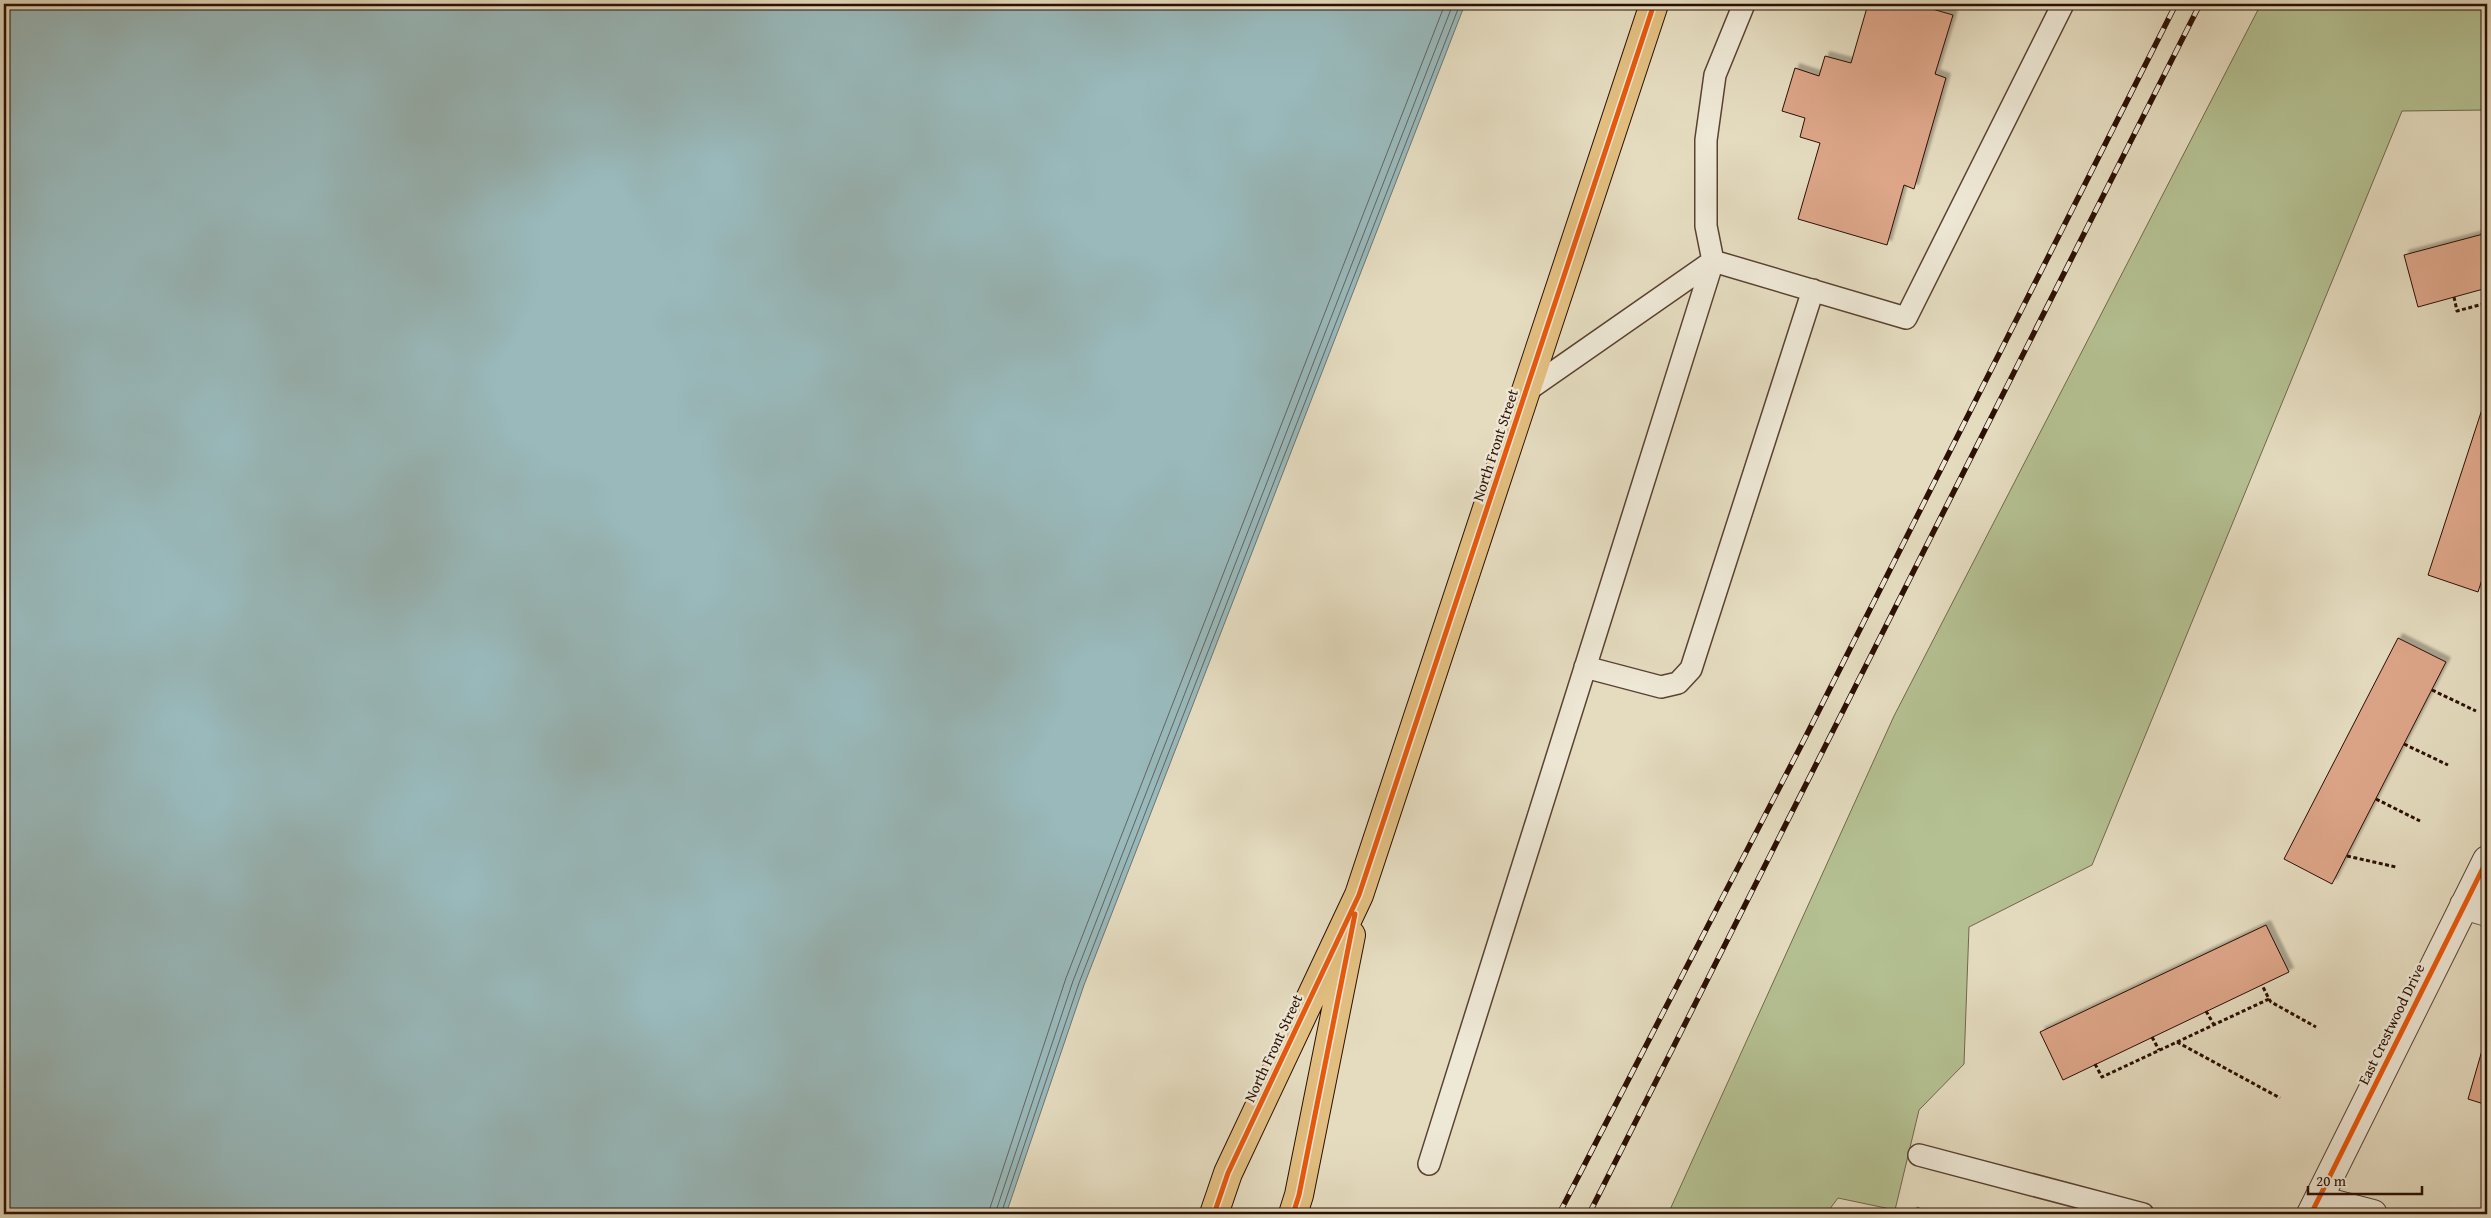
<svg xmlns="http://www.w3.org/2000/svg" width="2491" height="1218" font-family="'Gentium Book Plus',serif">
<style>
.green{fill:#b4c092;stroke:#70684a}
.water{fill:#99b9bb;stroke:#6d7571}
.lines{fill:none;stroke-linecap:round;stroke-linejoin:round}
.shore{stroke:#62645f;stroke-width:1}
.building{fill:#dda689;stroke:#2b0f03;filter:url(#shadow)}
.lane-casing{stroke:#5a4232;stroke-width:24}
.street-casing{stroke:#5a4232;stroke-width:30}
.primary-casing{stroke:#2b0f03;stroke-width:30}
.path{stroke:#2b0f03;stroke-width:3;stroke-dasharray:4 2.5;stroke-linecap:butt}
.lane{stroke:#eee8d6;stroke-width:21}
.street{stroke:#eee8d6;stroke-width:28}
.primary{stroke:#e2be80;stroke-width:28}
.rail-casing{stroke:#2b0f03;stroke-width:5.5}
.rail{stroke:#eee8d6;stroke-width:4;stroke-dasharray:11;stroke-linecap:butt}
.cycleway-casing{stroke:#eee8d6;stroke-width:8}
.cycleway{stroke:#e8590c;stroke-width:5}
.labels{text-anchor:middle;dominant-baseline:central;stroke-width:5;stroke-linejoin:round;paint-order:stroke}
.street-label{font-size:15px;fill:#2b0f03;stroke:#eee8d6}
</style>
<defs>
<filter id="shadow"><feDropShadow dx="4.5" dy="-4.5" stdDeviation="1" flood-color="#0004"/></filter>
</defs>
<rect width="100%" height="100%" fill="#e5dcc0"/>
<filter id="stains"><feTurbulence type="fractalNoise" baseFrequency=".004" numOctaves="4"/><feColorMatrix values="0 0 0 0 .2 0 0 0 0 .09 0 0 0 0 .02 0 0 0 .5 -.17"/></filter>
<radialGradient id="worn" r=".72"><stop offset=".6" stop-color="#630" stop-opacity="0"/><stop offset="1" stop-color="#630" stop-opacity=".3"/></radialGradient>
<path class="green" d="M2261,4H2487V110L2402,111L2092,865L1969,927L1964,1064L1919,1110L1895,1210L1838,1198L1826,1214H1668L1894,716Z"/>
<path class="water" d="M4,4H1465L1084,985L1006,1214H4Z"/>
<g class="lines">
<path class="shore" d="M988,1214L1066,978L1445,4
M995,1214L1073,981L1453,4
M1001,1214L1079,983L1460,4"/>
</g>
<path class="building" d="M1868,4H1915L1953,15L1935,74L1946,78L1914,189L1904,185L1887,245L1798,219L1820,143L1800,137L1805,118L1782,111L1795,68L1819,76L1825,56L1851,63Z
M2487,233V288L2418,307L2404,255Z
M2487,394V564L2478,592L2428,575Z
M2398,638L2446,662L2332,884L2284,859Z
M2266,925L2289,972L2063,1080L2040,1032Z
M2483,1047L2487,1049V1105L2468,1099Z"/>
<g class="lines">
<g class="lane-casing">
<path id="lane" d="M1525,392L1713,261L1906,318L2063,4
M1585,667L1661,687L1678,683L1691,669L1813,290
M1919,1155L2143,1214
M1429,1164L1713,261L1706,226V140L1715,75L1744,4"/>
</g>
<g class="street-casing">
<path id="street" d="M2464,905L2487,912
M2319,1200L2373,1214
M2311,1214L2487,860"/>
</g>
<g class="primary-casing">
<path id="primary" d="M1214,1214L1228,1173L1359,895L1654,4
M1293,1214L1299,1195L1351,935"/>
</g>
<path class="path" d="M2454,297L2457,311L2487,303
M2432,690L2476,711
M2404,744L2448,765
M2376,799L2420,821
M2347,856L2396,867
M2269,999L2271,1002L2316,1027
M2206,1011L2214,1025
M2152,1037L2159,1050
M2177,1042L2280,1098
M2095,1064L2102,1077L2269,999L2262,985
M1917,1214L1918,1207"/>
<use href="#lane" class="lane"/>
<use href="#street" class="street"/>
<use href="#primary" class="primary"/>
<g class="rail-casing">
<path id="rail" d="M1559,1214L1805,738L2176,4
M1589,1214L2200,4"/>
</g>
<use href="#rail" class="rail"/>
<g class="cycleway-casing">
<path id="cycleway" d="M1214,1214L1228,1173L1359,895L1654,4
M1293,1214L1299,1195L1355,914
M2311,1214L2487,860"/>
</g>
<use href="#cycleway" class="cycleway"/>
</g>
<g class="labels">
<g class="street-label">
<text transform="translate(1495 445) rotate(-72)">North Front Street</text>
<text transform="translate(2391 1024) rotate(-64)">East Crestwood Drive</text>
<text transform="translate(1273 1048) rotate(-65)">North Front Street</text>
</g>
</g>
<rect width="2491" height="1218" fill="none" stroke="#e5dcc0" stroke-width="20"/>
<rect x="5" y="5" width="2481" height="1208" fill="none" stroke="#2b0f03" stroke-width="2.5"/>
<rect x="10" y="10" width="2471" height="1198" fill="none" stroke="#2b0f03"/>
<path d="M2308 1186v8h114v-8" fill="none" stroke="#2b0f03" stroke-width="2.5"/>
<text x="2316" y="1186" font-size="15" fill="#2b0f03" stroke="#eee8d6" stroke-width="4" paint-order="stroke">20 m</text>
<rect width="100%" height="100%" filter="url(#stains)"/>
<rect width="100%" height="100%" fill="url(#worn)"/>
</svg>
